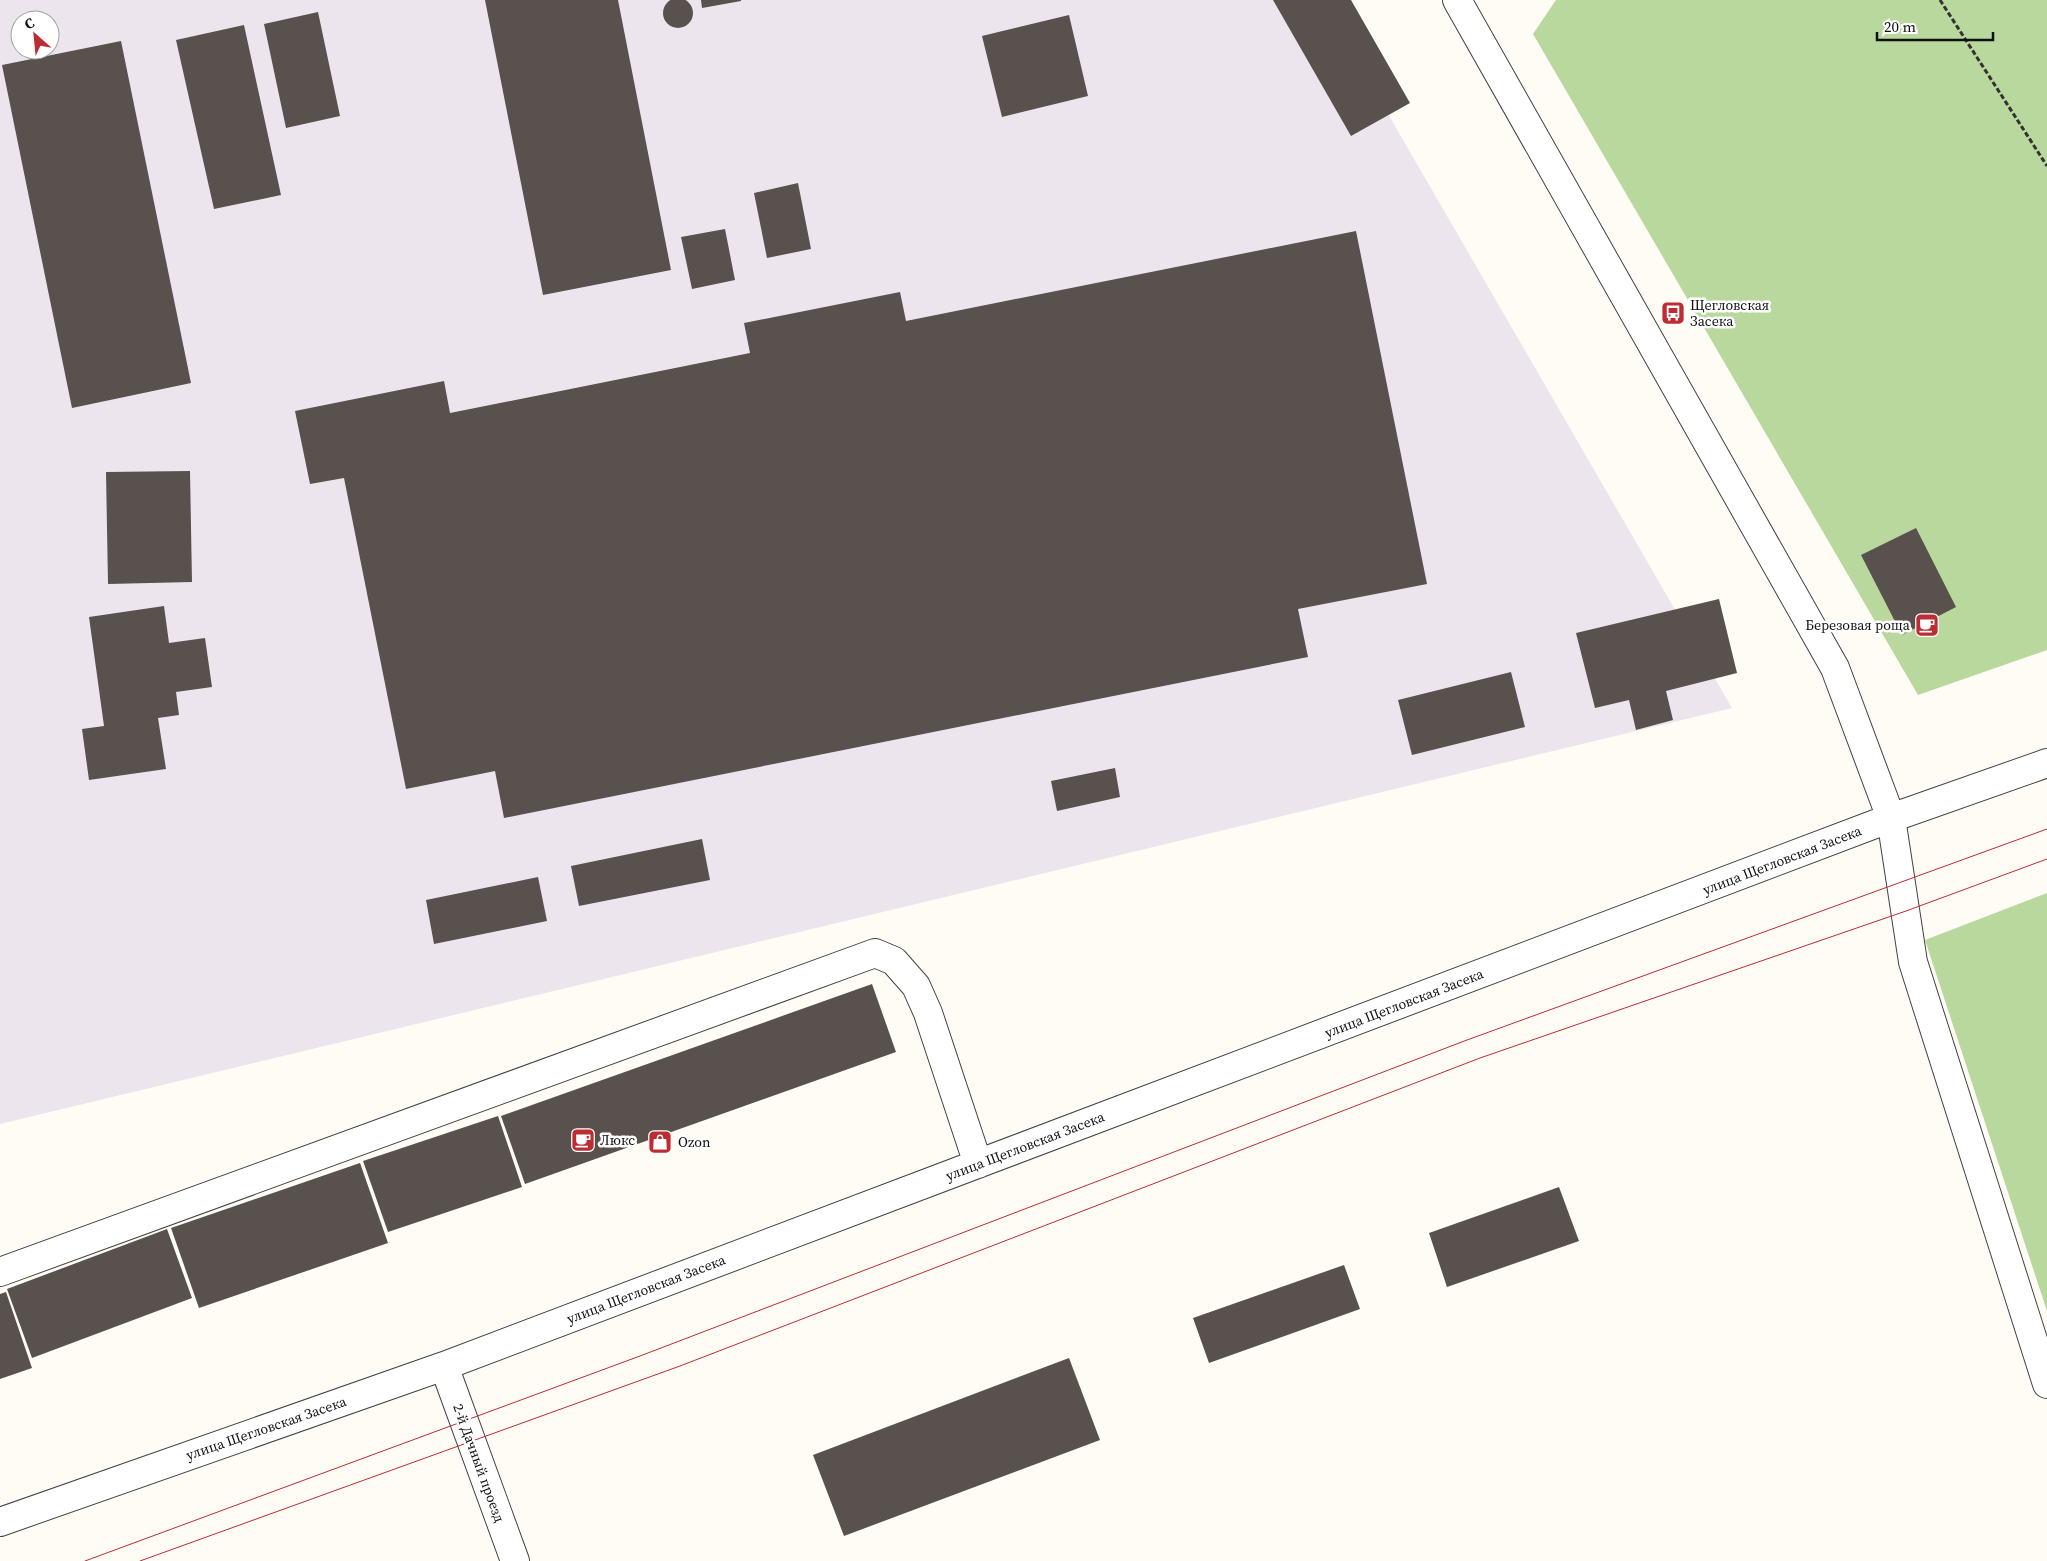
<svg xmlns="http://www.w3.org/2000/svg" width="2047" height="1561" font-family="'Source Serif 4',serif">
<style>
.industrial{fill:#ede5ee;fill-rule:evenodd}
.forest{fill:#b8d89e}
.building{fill:#58514d}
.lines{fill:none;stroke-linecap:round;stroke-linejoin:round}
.minor-casing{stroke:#434343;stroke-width:30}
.path{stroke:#323232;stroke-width:3;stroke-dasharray:5 2.5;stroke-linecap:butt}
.minor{stroke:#fff;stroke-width:28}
.tram{stroke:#bb2d33;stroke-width:1}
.labels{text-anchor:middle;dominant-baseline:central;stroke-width:5;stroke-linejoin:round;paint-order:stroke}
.poi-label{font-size:14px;fill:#101010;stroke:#fff;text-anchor:start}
.street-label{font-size:14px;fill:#101010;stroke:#fff}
</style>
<rect width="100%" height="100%" fill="#fefcf4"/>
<path class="industrial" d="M0,0H1322L1732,708L0,1124ZM20,20H50V50H20Z"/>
<path class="forest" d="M1556,0H2047V650L1918,695L1533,34Z
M2047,893V1311L1925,940Z"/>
<path class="building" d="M663 13a15 15 0 1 1 30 0a15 15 0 1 1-30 0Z
M485,0H618L671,270L543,295Z
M701,0H741V1L702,8Z
M1273,0H1351L1410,103L1351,136Z
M318,12L340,116L286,128L264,24Z
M1069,15L1088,96L1002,117L982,36Z
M244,25L281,195L214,209L176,40Z
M121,41L191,383L72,408L2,65Z
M798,183L811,249L767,258L754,193Z
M725,229L735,280L692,289L681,237Z
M1356,231L1427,584L1298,609L1308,657L504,818L495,771L406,789L344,478L310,484L295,411L444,381L450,413L750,353L744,323L900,292L906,321Z
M190,471L192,582L108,584L106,472Z
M1916,528L1956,607L1902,635L1861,555Z
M1719,599L1737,673L1666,691L1673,720L1636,730L1629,700L1595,708L1576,633Z
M164,606L169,643L205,638L212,687L176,692L179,715L158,718L166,769L89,780L82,729L104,726L89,617Z
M1511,672L1525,727L1412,755L1398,700Z
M1115,768L1120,797L1057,811L1051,781Z
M702,839L710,880L579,906L571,866Z
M538,877L547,921L434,944L426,900Z
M872,984L896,1052L525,1184L501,1116Z
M498,1116L522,1187L388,1232L363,1161Z
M360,1163L388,1243L199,1308L171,1228Z
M1559,1187L1579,1241L1447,1287L1429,1233Z
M167,1229L192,1298L32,1358L7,1289Z
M1344,1265L1360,1309L1209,1363L1193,1318Z
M6,1292L32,1368L0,1379V1294Z
M1069,1358L1100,1440L844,1536L813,1455Z"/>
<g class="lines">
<g class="minor-casing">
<path id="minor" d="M1457,0L1835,668L1891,818L1913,962L2047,1384
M0,1272L875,953L894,961L916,986L928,1013L978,1164
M444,1366L515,1561
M0,1522L444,1366L1891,818L2047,763"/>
</g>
<path class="path" d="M1940,0L2047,166"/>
<use href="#minor" class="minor"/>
<path class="tram" d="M85,1561L640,1356L1467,1040L2047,829
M140,1561L680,1366L1480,1058L1906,911L2047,859"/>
</g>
<defs>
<g id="bus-square" transform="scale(1.25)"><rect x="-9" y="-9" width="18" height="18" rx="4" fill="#bb2d33" stroke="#fff"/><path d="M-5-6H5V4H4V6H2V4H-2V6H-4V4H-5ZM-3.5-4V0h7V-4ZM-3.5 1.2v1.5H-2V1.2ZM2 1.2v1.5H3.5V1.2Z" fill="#fff"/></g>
<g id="cafe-square" transform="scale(1.25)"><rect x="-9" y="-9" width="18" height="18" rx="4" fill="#bb2d33" stroke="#fff"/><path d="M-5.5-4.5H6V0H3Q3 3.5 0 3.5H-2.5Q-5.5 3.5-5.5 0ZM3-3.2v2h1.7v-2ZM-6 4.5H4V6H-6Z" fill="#fff"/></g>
<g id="shop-square" transform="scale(1.25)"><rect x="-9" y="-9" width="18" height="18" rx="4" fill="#bb2d33" stroke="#fff"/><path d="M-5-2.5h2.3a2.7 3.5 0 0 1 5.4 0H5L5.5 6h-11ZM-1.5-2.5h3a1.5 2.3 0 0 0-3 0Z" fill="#fff"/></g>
</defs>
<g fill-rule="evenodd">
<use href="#bus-square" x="1673" y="313"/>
<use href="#cafe-square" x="1927" y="625"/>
<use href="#cafe-square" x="583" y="1140"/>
<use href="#shop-square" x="660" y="1142"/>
</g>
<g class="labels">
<g class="poi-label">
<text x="1690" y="305">Щегловская<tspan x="1690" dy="16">Засека</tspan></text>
<text x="1910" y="625" text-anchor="end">Березовая роща</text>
<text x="600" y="1140">Люкс</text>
<text x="678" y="1142">Ozon</text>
</g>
<g class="street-label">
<text transform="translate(1782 860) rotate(-21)">улица Щегловская Засека</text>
<text transform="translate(1404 1003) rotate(-21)">улица Щегловская Засека</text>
<text transform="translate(1025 1146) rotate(-21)">улица Щегловская Засека</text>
<text transform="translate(646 1289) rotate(-21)">улица Щегловская Засека</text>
<text transform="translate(266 1428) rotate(-19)">улица Щегловская Засека</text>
<text transform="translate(479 1463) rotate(70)">2-й Дачный проезд</text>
</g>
</g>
<g transform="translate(35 35) rotate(333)"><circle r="24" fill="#ffffff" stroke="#9f9f9f"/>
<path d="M0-4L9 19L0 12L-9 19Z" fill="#bb2d33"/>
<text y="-8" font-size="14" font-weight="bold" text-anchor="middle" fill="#101010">С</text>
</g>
<path d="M1877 32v8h116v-8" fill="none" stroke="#101010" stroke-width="2.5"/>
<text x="1884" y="32" font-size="15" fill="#101010" stroke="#ffffff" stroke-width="4" paint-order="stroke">20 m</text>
</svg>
